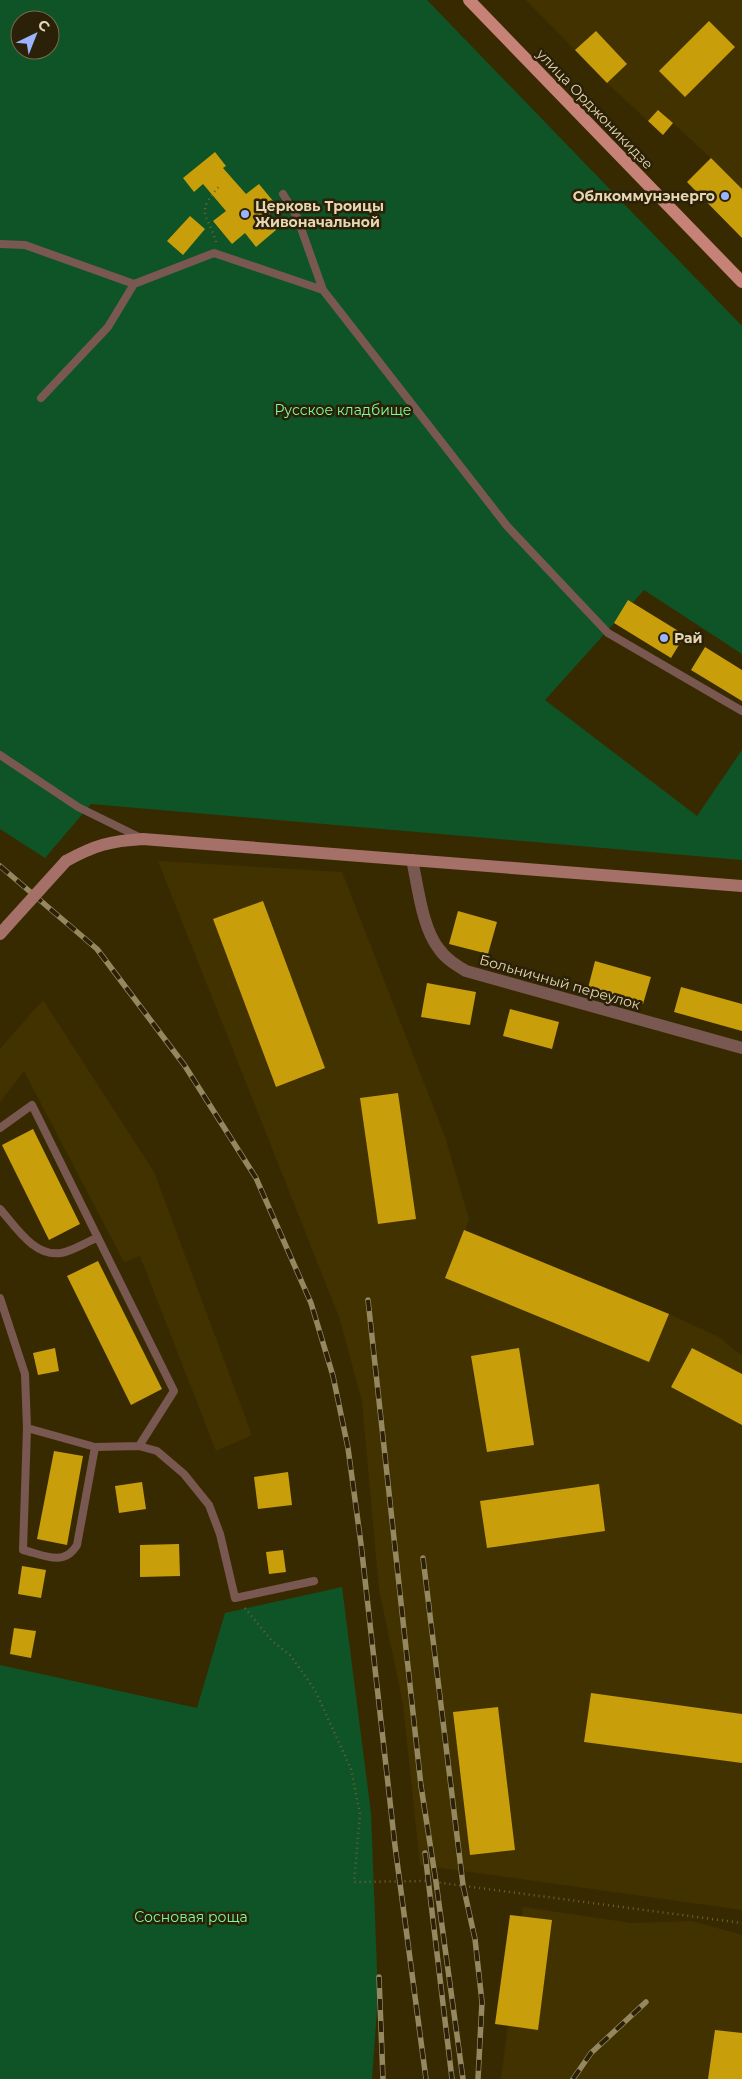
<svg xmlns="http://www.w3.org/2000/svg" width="742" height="2079" font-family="Montserrat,sans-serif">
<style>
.built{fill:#423200}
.green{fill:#0e5426;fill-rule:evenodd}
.building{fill:#c89e0b}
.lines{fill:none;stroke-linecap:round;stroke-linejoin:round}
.path{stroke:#6f6038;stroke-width:2.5;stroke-dasharray:1 4;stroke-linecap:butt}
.lane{stroke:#7a5852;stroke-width:8}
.street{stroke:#7a5852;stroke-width:12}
.secondary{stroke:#a57067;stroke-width:12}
.primary{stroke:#c78277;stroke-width:12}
.rail-casing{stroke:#95875f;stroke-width:5.5}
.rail{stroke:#2a2108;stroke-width:4;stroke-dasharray:11;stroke-linecap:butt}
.secondary-bridge{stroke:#a57067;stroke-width:12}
.poi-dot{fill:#9cb4fd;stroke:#2a2108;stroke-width:2}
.labels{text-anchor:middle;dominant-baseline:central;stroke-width:5;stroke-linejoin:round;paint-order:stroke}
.street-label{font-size:14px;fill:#e6d7b2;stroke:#2a2108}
.poi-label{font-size:14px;font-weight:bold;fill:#e6d7b2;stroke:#2a2108;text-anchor:start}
.park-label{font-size:14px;fill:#7dfd9c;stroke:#2a2108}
</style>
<rect width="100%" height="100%" fill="#382a00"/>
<path class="built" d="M526,0H742V189L711,158L659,110L648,121L607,83Z
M158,861L342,872L445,1137L469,1219L465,1230L669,1314L719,1337L742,1356V1910L420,1865L403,1704L379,1589L362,1401L339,1317Z
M43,1000L154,1172L252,1435L216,1451L140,1256L124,1262L24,1071L0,1102V1049Z
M523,1907L632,1923L692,1921L742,1935V2079H501Z"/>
<path class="green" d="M0,0H427L742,326V654L644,590L545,700L697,816L742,750V860L91,804L45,858L0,829ZM20,20H50V50H20Z
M342,1587L371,1813L378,1995L372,2079H0V1665L197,1708L225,1613Z"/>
<path class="building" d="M709,21L735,47L685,97L659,71Z
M596,31L627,64L607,83L575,50Z
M658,110L673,123L663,135L648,121Z
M215,152L226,166L223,168L246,194L259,184L278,207L265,217L276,230L256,247L245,233L232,244L213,221L226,211L203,184L194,192L183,178Z
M711,158L742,189V238L687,182Z
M190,216L205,229L183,255L167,241Z
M628,600L685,635L671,658L614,623Z
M705,647L742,670V701L691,670Z
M263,901L325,1068L276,1087L213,919Z
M458,911L497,922L488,954L449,944Z
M595,961L651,977L643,1004L588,988Z
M427,983L476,992L470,1025L421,1017Z
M681,987L742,1004V1031L674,1012Z
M510,1009L559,1022L552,1049L503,1036Z
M398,1093L416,1219L378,1224L360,1098Z
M33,1129L80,1224L49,1240L2,1145Z
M464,1230L669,1314L649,1362L445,1278Z
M98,1261L162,1389L131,1405L67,1276Z
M55,1348L59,1371L38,1375L33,1353Z
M519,1348L534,1445L487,1452L471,1356Z
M692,1348L742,1374V1425L671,1387Z
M54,1451L83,1456L67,1545L37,1539Z
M288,1472L292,1505L258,1509L254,1477Z
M142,1482L146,1509L119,1513L115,1486Z
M599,1484L605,1531L487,1548L480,1501Z
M179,1544L180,1576L140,1577V1545Z
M283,1550L286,1572L269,1574L266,1552Z
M22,1566L46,1570L41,1598L18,1594Z
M14,1628L36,1631L31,1658L10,1654Z
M591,1693L742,1714V1763L584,1742Z
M498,1707L515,1850L470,1855L453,1712Z
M510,1915L552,1920L538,2030L495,2024Z
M715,2030L742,2033V2079H708Z"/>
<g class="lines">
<path class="path" d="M216,242C207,211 194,215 221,184
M245,1608L272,1641L290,1655L315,1690L351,1769L360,1814L354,1882L427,1881L742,1923"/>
<path class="lane" d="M283,194L297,217L323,290
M0,244L25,245L134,284L214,253L323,290L507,526L608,633L742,711
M41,398L108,327L134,284
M0,755L78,807L141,838
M0,1128L32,1105L174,1391L139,1446
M0,1209C16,1227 34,1257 61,1253C73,1251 86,1242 97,1238
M0,1298L25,1374L27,1428L23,1550C44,1555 64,1567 77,1545L95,1447
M27,1428L95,1447L139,1446L157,1451L184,1474L209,1505L220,1534L235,1598L314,1581"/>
<path class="street" d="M412,860C418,886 422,928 439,949C446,959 456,965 466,971L742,1048"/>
<path class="secondary" d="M66,861C95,845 110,841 143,839L742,886
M0,934L8,925"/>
<path class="primary" d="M469,0L742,282"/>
<g class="rail-casing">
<path id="rail" d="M0,866L97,949L185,1066L256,1178L311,1303L333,1376L348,1448L361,1544L395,1846L426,2079
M368,1300L421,1786L436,1882L463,2079
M423,1558L463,1885L475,1939L482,2002L478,2079
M425,1853L452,2079
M379,1977L383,2079
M573,2079L591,2053L646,2002"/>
</g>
<use href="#rail" class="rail"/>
<path class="secondary-bridge" d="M8,925L66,861"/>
</g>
<g class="poi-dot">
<circle cx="725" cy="196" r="5"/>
<circle cx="245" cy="214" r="5"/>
<circle cx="664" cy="638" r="5"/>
</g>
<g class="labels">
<g class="street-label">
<text transform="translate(595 109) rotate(46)">улица Орджоникидзе</text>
<text transform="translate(560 982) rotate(16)">Больничный переулок</text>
</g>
<g class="poi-label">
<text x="715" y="196" text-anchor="end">Облкоммунэнерго</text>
<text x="255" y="206">Церковь Троицы<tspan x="255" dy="16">Живоначальной</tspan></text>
<text x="674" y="638">Рай</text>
</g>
<g class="park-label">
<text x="343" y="410">Русское кладбище</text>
<text x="191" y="1917">Сосновая роща</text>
</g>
</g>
<g transform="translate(35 35) rotate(43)"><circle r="24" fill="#2a2108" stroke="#756a4c"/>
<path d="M0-4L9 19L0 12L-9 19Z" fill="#9cb4fd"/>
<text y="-8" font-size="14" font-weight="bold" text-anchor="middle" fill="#e6d7b2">С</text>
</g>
</svg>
